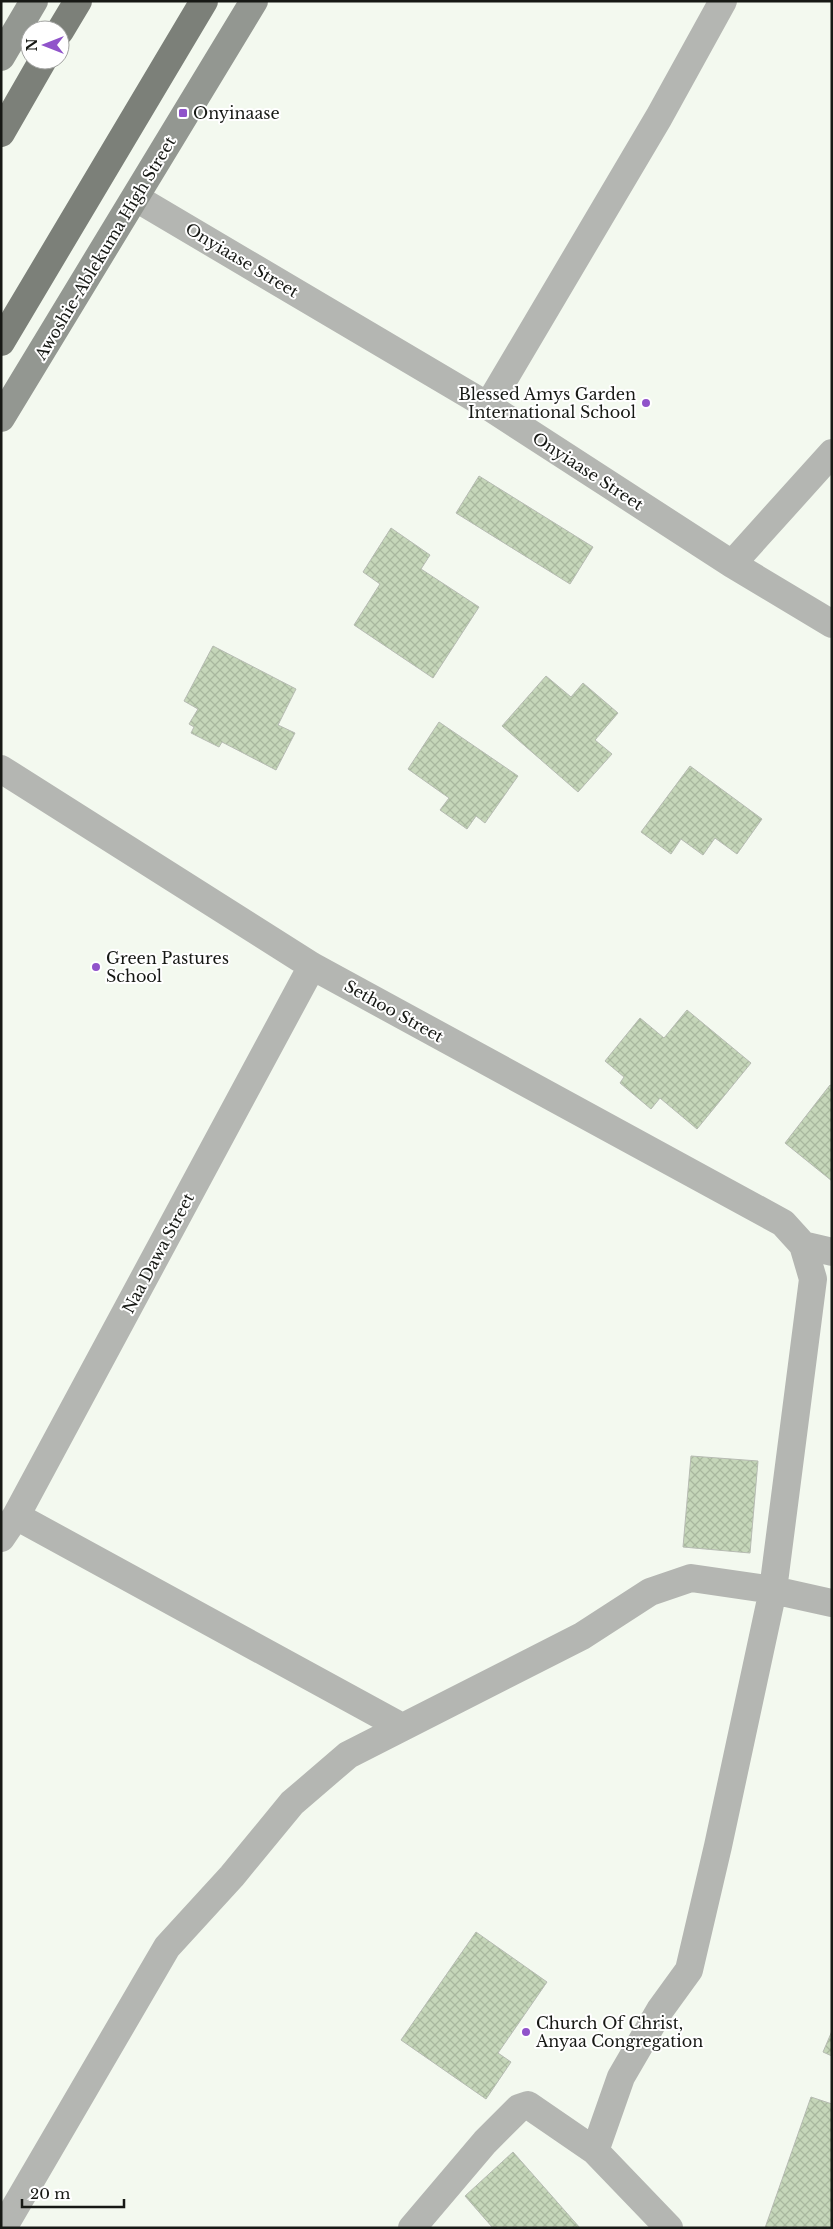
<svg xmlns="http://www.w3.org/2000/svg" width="833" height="2229" font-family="'Libre Baskerville',serif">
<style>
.building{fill:url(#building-cross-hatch);stroke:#b6bbb2}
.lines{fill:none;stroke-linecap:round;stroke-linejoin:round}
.street{stroke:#b4b6b2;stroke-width:28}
.secondary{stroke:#939791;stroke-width:28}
.primary{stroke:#7c8079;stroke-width:28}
.poi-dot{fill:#9053ca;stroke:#fff;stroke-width:2}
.labels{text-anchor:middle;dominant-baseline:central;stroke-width:4;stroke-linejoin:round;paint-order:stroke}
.poi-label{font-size:16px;fill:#171915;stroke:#fff;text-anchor:start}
.street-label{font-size:16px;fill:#171915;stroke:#fff}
</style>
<defs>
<pattern id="building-cross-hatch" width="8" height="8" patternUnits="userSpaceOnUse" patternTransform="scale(1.25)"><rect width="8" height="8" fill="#c5d6b9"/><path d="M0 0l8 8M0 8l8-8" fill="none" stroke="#a8b79e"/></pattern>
</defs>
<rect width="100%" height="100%" fill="#f3f9ef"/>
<path class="building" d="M479,476L593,547L570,584L456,513Z
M391,528L430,555L421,569L479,607L433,678L354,625L380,584L363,572Z
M213,646L296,689L278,725L295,733L276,770L222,742L219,747L191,733L194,727L189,724L198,709L184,701Z
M546,676L571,697L583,683L618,713L595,740L612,754L578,792L502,726Z
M439,722L518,776L485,823L476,816L467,829L440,810L449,798L408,769Z
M690,766L762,819L737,854L715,838L703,855L681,839L671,854L641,832Z
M687,1010L751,1063L697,1129L660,1098L651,1109L620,1083L624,1077L605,1061L640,1018L664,1038Z
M830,1085L832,1086V1181L785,1143Z
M691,1456L758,1461L750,1553L683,1547Z
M476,1932L547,1982L498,2053L511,2062L486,2099L401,2040Z
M832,2031V2056L823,2052Z
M811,2097L832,2104V2228H765Z
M513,2152L580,2228H493L465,2196Z"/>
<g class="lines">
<path class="street" d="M136,198L488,406L732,564L832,624
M488,406L659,117L723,1
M732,564L832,453
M1,769L312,966L783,1223L803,1245L813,1279L773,1590L718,1846L689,1970L660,2010L621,2077L595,2151
M803,1245L832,1252
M16,1516L402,1727
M1,1538L16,1516L312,966
M3,2228L167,1947L232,1876L292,1803L348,1755L582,1636L650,1592L691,1578L773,1590L832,1603
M412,2228L485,2142L519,2108L528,2105L595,2151L669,2228"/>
<path class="secondary" d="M1,57L34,1
M1,418L254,1"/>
<path class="primary" d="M60,31L78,1
M1,133L43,60
M1,342L204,1"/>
</g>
<g class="poi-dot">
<rect x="178" y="108" width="10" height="10" rx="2.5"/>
<circle cx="646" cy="403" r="5"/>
<circle cx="96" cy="967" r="5"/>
<circle cx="526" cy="2032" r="5"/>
</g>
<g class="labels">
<g class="poi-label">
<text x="193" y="113">Onyinaase</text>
<text x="636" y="394" text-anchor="end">Blessed Amys Garden<tspan x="636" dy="18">International School</tspan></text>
<text x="106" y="958">Green Pastures<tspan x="106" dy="18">School</tspan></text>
<text x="536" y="2023">Church Of Christ,<tspan x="536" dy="18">Anyaa Congregation</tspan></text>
</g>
<g class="street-label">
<text transform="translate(105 248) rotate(-59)">Awoshie-Ablekuma High Street</text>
<text transform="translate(242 260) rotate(31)">Onyiaase Street</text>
<text transform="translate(588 471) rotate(33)">Onyiaase Street</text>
<text transform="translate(394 1011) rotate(29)">Sethoo Street</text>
<text transform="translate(158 1253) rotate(-62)">Naa Dawa Street</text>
</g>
</g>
<rect width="833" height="2229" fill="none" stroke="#171915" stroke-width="5"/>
<g transform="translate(45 45) rotate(270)"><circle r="24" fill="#ffffff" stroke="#a2a3a1"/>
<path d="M0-4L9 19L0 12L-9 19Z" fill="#9053ca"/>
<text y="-8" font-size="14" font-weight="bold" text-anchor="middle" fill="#171915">N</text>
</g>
<path d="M22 2199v8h102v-8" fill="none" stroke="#171915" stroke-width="2.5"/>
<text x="30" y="2199" font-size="15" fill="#171915" stroke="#ffffff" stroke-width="4" paint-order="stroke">20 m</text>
</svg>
